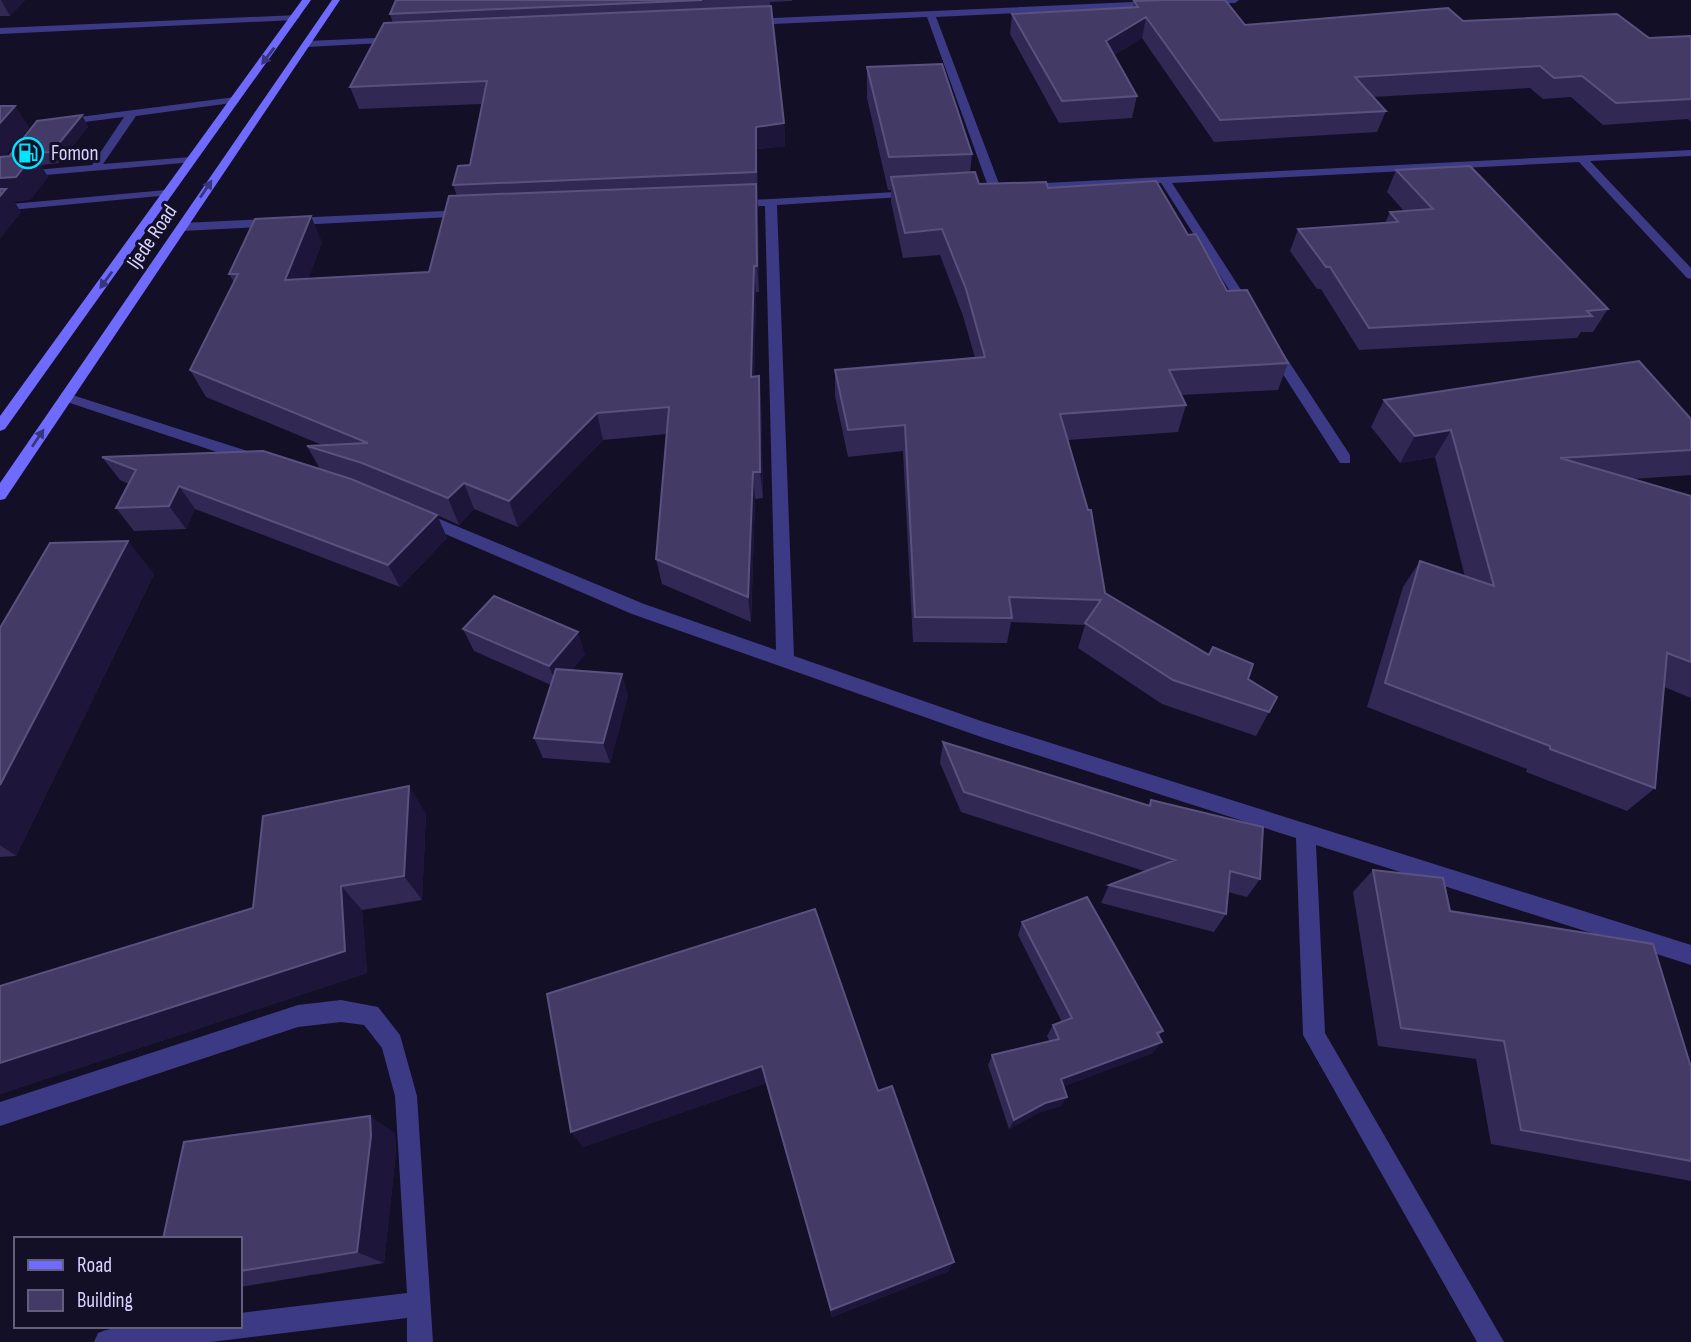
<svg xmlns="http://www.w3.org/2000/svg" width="1691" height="1342" font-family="'Sofia Sans Condensed',sans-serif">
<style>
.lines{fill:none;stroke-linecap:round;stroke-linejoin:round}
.lane{fill:#3d3a85;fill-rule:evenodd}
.street{fill:#3d3a85;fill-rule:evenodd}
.secondary{fill:#6f6bff;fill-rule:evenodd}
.wall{fill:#312854}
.shaded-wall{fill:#1d163a}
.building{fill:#433a66;stroke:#5a527e;stroke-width:2}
.oneway{fill:#38347d}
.labels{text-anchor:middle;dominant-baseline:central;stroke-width:6;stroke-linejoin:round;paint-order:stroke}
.far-poi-label{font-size:21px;fill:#d9d4ff;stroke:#130f26;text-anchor:start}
.far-street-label{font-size:21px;fill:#d9d4ff;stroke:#130f26}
</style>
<rect width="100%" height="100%" fill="#130f26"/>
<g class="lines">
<path class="lane" d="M235,97L239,98V102L136,116L103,164L190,157L195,160L194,162L23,177L17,174L23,171L92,165L124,117L60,125L56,124V120Z"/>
<path class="street" d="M1198,0H1239L1235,3L1202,4Z
M1156,1L1159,6L936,17L1001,189L995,192L989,189L927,17L751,25L746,22L751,19Z
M298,15L300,17L295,20L0,34V28Z
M398,37L401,38V42L307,47L302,44L307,41Z
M1691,150V156L1590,161L1691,268V279L1687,278L1579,162L1172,183L1254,310L1248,314L1242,310L1161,183L1025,190L1019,187L1025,184Z
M166,190L170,191V195L0,211V205Z
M913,191L919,194L917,196L777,205L794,656L984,722L1691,945V965L1316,845L1325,1033L1504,1342H1477L1303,1035L1296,838L984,738L632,614L415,521L412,517L415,513H425L644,604L776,650L765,206L735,207L729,204L735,201Z
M466,210L472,214L470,216L182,231L176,227L182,223Z
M1275,347L1280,348L1350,455V463H1340L1268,351Z
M66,393L260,455L262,459L255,464L250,463L61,400V394Z
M341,1000L378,1007L400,1035L417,1096L433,1342H407V1318L211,1342H94L98,1333C131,1319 202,1326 240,1326V1313L407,1293L395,1096L382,1048L364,1025L341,1022L298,1027L0,1126V1102L298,1005Z"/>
<path class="secondary" d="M302,0H311L5,429L0,431V416Z
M332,0H340L5,499L0,500V483Z"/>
</g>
<path class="wall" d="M0,0H25L10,16H0Z
M396,0H792V1L770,2L784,123L785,146L757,149L759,292H756L754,377L761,403L763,498L755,499L751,622L662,584L656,559L667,434L603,440L518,527L474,509L459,525L437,515L447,538L400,587L195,509L186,529L134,531L116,508L129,484L120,480L102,457L320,469L307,446L322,445L206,397L190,370L234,282L229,274L322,242L308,279L429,272L457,196L453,185L470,165L482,104L359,109L350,87L393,23L390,14Z
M1134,1L1245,25L1463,21L1649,38L1691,36V122L1688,119L1603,125L1571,97L1543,99L1530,88L1373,97L1386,111L1377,132L1214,142L1142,38L1114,55L1137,96L1132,118L1059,123L1010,34L1012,14L1133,7Z
M867,67L972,154L970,173L979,184L1048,188L1188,235L1227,291L1288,363L1278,390L1181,395L1186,405L1178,432L1068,440L1105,593L1248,679L1269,712L1256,736L1162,704L1078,648L1085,625L1011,622L1007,643L913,642L903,451L848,457L835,396V370L975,358L963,316L940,255L903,258L891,202V190H888L867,98Z
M0,106H15L29,128L5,156H12L11,154L82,115L88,127L59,163L41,165L48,177L30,200L14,201L21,212L0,238Z
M1396,170L1608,309L1593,332H1581L1577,338L1359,350L1321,289H1317L1290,251L1298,229L1385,223L1390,212L1404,211L1387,192Z
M1384,400L1691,419V475L1632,479L1691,496V698L1664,687L1655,788L1627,811L1526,772L1527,769L1367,707L1403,587L1420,561L1465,577L1435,457L1400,463L1371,427Z
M154,574L16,856L0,857V628Z
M463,629L585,654L572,670L628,695L610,763L543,758L534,738L551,685L474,651Z
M943,742L1148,806L1151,800L1260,879L1247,897L1228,892L1226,914L1214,932L1101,903L1109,885L1144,871L961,812L940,763Z
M426,813L422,900L362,910L367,973L0,1094V986L253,908Z
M1373,870L1450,911L1691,1064V1181L1491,1144L1476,1059L1378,1046L1353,892Z
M1022,922L1163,1031L1159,1036L1153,1053L1064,1086L1067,1097L1061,1106L1040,1112L1009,1129L988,1065L992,1055L1050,1042L1047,1036L1053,1025L1062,1022L1018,935Z
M547,994L878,1091L949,1271L832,1317L766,1083L583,1147Z
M395,1133L396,1152L384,1263L240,1287V1239Z"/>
<path class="shaded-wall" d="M1,0H25L10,16Z
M1146,17L1142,38L1102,62L1106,41Z
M15,106L29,128L1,161L0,165V123Z
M82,115L88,127L59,163L52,152Z
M784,123L785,146L757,149L758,195L756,127Z
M34,154L48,177L30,200L14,201L21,212L0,238V178Z
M756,184L758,210L759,292L757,266Z
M311,216L322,242L298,306L285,280Z
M754,266L756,292L754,404L751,377Z
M759,376L761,403L763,498L760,472Z
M597,413L603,440L518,527L509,501Z
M1451,430L1435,457L1400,463L1415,436Z
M753,472L755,499L751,622L748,597Z
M464,483L474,509L459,525L448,498Z
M179,486L195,509L186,529L169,506Z
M437,515L447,538L400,587L388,565Z
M128,541L154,574L16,856L0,845V785Z
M578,632L585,654L558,688L549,666Z
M622,674L628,695L610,763L603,743Z
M409,786L426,813L422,900L404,876Z
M341,886L362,910L367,973L0,1094V1063Z
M1162,1042L1153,1053L1056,1089L1061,1079Z
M762,1066L766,1083L583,1147L571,1132Z
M1067,1097L1061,1106L1040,1112L1009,1129L1014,1120L1045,1103Z
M370,1116L395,1133L396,1152L384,1263L357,1252Z
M954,1262L949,1271L832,1317L831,1310Z"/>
<path class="building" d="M396,0H702L390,14Z
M1165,0H1225L1245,25L1448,8L1463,21L1617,14L1649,38L1691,36V99L1616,103L1582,76L1554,78L1540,66L1355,77L1386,111L1220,120L1146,17L1106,41L1137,96L1062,101L1012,14L1138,7L1134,1Z
M771,6L784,123L756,127V172L453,185L458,166L470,165L487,81L350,87L384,23Z
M942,64L972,154L889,157L867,67Z
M0,106H15L0,123Z
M82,115L52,152L11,154L37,121Z
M34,154L16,177L0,178V157Z
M1470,166L1608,309L1587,311L1592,316L1369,328L1330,267H1326L1298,229L1398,222L1390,212L1433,209L1396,170Z
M975,172L979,184L1046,182L1048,188L1156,181L1188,235L1196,234L1227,291L1247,290L1288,363L1169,370L1186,405L1060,414L1088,510H1091L1105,593L1209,655L1213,647L1253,664L1248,679L1277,697L1269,712L1173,680L1085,623L1101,600L1009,597L1012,618L915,617L905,425L848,430L835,370L985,357L966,289L942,229L905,233L891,177Z
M756,184L757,266H754L751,377L759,376L760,472H753L748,597L656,559L669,407L597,413L509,501L464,483L448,498L362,463L307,446L368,443L190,370L238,274H229L255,219L311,216L285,280L429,272L449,196Z
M0,189H6L0,196Z
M1639,361L1691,419V450L1560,458L1691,496V662L1667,653L1655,788L1550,749V746L1385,683L1420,561L1494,586L1451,430L1415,436L1384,400Z
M263,451L351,479L437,515L388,565L179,486L169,506L116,508L136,470L102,457Z
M128,541L0,785V628L50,543Z
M494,596L578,632L549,666L463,629Z
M556,669L622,674L603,743L534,738Z
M943,742L1150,806L1151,800L1263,827L1260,879L1230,871L1226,914L1109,885L1175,860L964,792Z
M409,786L404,876L341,886L345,951L0,1063V986L253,908L263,816Z
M1373,870L1443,878L1450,911L1653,944L1690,1064H1691V1161L1521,1130L1504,1041L1401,1028Z
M1087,897L1163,1031L1157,1033L1162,1042L1061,1079L1067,1097L1045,1103L1014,1120L992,1055L1059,1039L1053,1025L1072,1018L1022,922Z
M815,909L878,1091L892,1086L954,1262L831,1310L762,1066L571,1132L547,994Z
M370,1116L371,1136L357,1252L240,1271V1239H163L184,1142Z"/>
<defs><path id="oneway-solid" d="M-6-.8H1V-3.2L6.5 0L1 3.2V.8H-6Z" transform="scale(1.75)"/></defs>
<g class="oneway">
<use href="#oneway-solid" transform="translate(268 56) rotate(127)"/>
<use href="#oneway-solid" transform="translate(206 189) rotate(-56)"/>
<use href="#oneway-solid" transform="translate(106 280) rotate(126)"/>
<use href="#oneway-solid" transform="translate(38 438) rotate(-56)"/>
</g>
<defs>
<g id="fuel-ring" transform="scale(1.575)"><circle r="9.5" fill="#130f26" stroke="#00e5ff" stroke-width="1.5"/><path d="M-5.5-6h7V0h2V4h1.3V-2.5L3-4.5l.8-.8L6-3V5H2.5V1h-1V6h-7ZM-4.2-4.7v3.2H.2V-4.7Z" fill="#00e5ff"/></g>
</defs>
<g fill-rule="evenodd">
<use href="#fuel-ring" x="28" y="153"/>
</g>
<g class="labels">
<g class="far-poi-label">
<text x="51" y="153">Fomon</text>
</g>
<g class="far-street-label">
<text transform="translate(152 237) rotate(-56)">Ijede Road</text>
</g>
</g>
<rect x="14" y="1237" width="228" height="91" fill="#130f26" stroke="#625e7d" stroke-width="2"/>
<rect x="28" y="1260" width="35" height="10" fill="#6f6bff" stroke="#625e7d" stroke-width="2"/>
<text x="77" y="1272" font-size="21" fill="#d9d4ff">Road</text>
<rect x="28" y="1290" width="35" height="21" fill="#433a66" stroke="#625e7d" stroke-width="2"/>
<text x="77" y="1307" font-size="21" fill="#d9d4ff">Building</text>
</svg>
